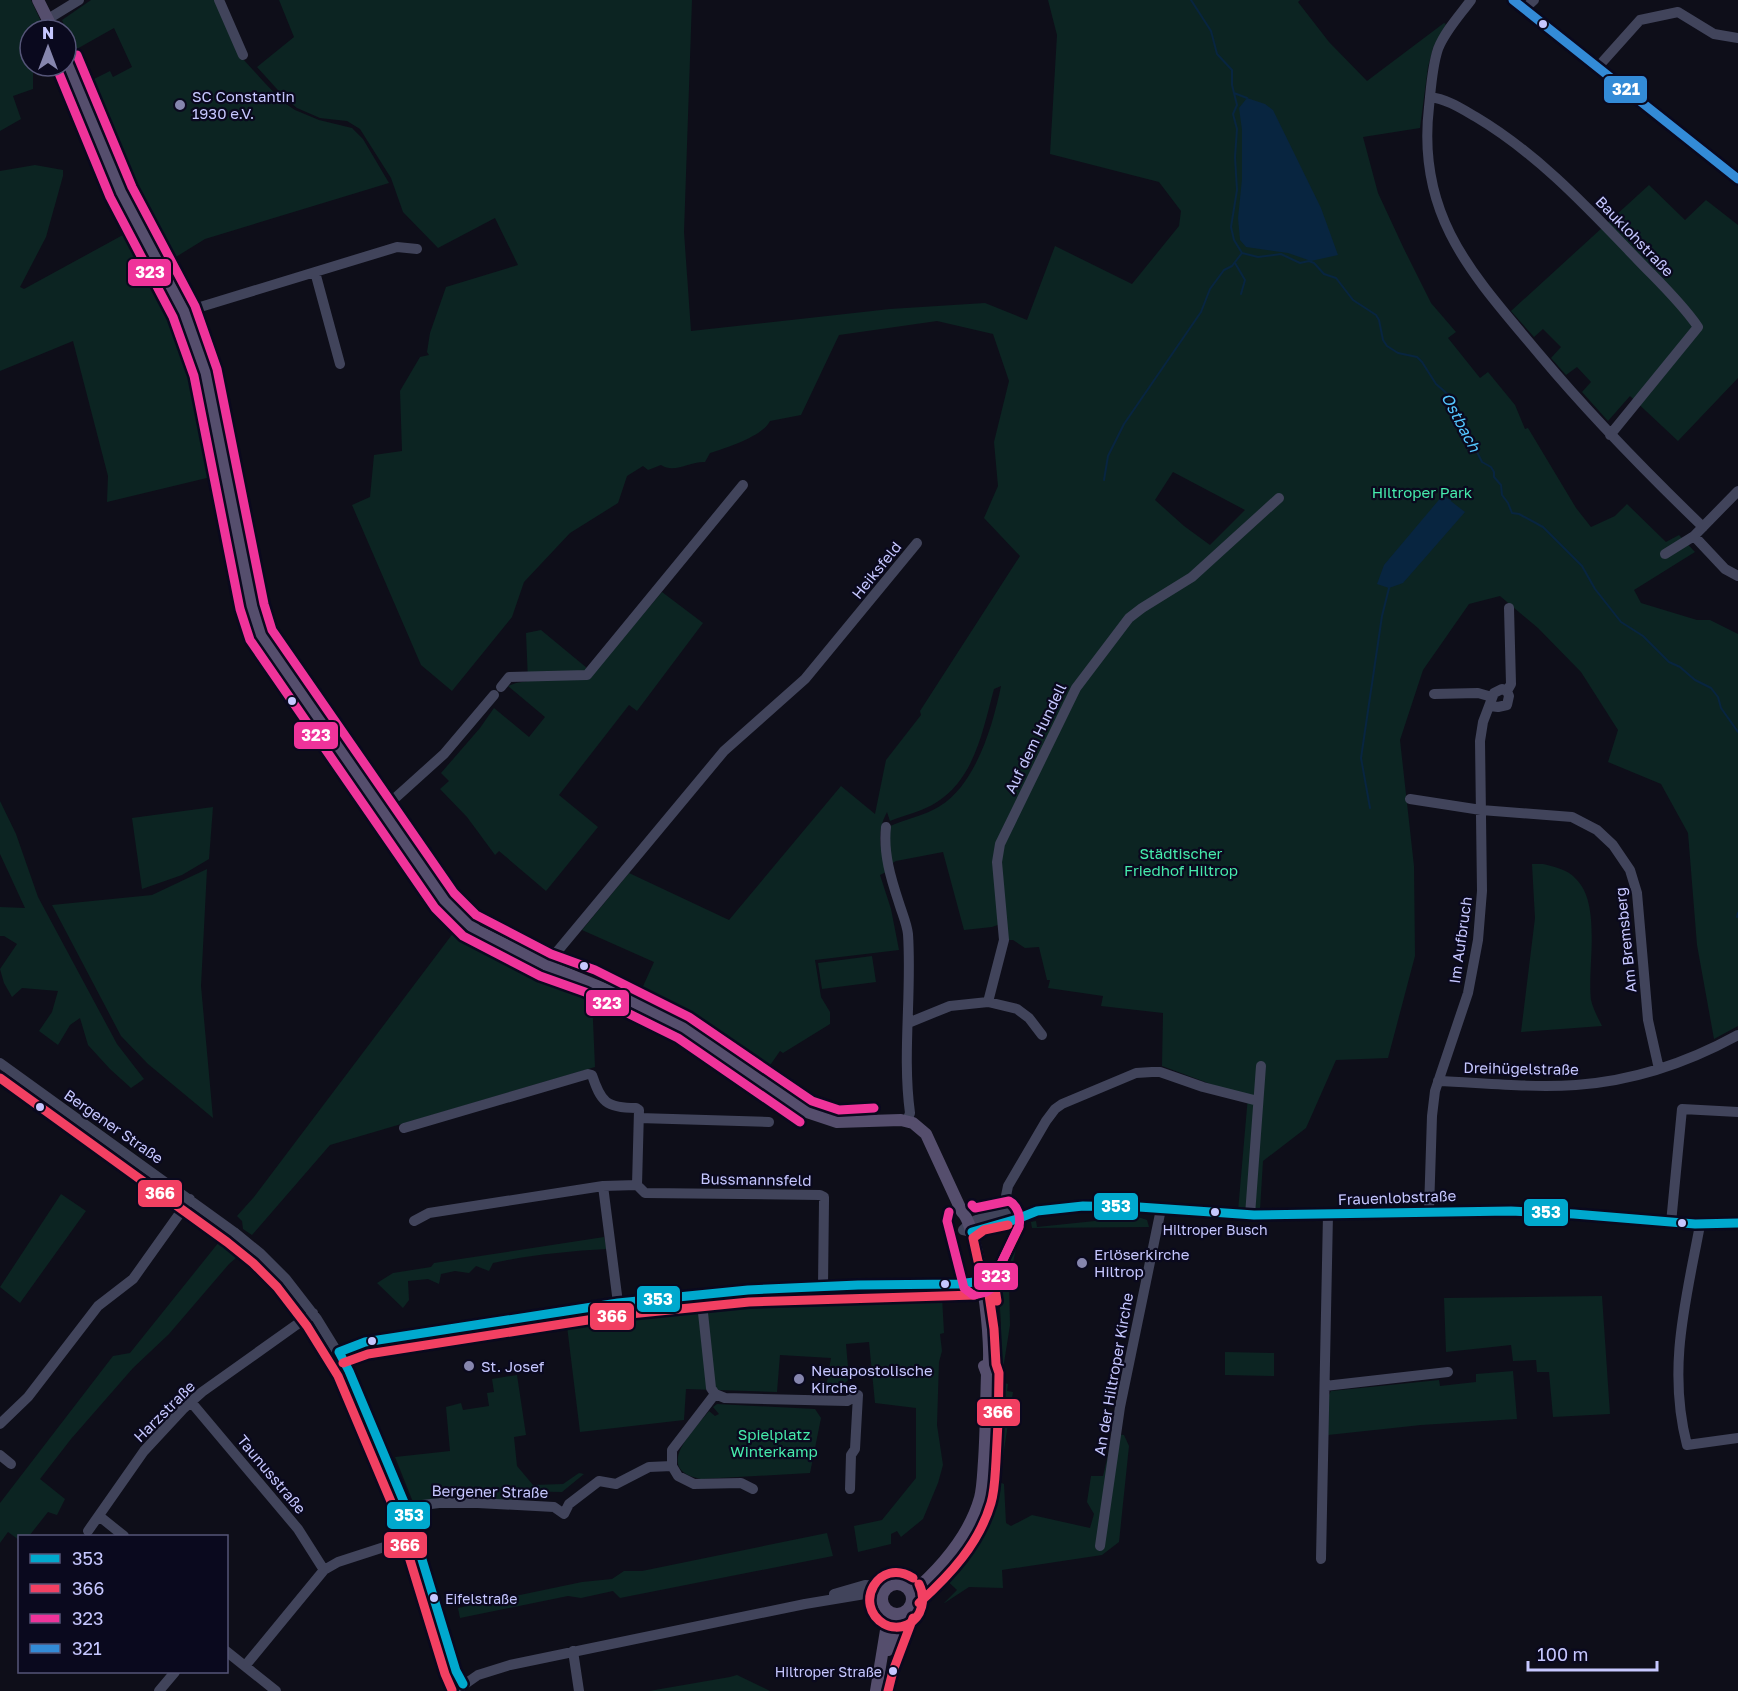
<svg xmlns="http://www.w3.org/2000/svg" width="1738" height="1691" font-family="'Golos Text',sans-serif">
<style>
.green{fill:#0c2422;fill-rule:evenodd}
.water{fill:#082540}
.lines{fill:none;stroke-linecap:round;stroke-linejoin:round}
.stream{stroke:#082540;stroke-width:2}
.minor{stroke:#41445b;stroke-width:10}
.major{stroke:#554e6d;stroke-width:12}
.bus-1-casing{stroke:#0a091e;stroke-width:14}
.bus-2-casing{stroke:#0a091e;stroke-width:14}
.bus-3-casing{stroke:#0a091e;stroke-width:14}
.bus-4-casing{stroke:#0a091e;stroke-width:14}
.bus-1{stroke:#00a9ce;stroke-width:9}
.bus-2{stroke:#f24062;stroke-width:9}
.bus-3{stroke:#ef339a;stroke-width:9}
.bus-4{stroke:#338bd7;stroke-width:9}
.bus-dot{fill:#c6c7ff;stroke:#0a091e;stroke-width:2}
.poi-dot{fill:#8686ae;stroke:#0a091e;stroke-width:2}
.labels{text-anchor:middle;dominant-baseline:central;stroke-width:4.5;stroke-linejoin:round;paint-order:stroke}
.bus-label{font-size:14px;fill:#c6c7ff;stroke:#0a091e}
.poi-label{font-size:15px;fill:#c6c7ff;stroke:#0a091e;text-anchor:start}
.street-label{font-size:15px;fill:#c6c7ff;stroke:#0a091e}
.park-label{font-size:15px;fill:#46ebac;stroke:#0a091e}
.water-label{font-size:16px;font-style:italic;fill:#54c6ff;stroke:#0a091e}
.line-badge{stroke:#0a091e;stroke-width:2}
.badge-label{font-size:16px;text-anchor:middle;font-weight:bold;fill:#fff}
</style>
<rect width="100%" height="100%" fill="#0e0e19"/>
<path class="green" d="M0,0H31L45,30H30V66H33V89L13,96L21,119L0,131Z
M91,0H215L243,59L263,81L283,102L295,110L319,120L352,128L363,139L389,183L205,239L171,260L151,219L146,227L114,163L119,153L88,82L110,71L113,77L132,67L114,28L75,50L62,20Z
M279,0H692L684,232L691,331L890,309L985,303L1027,320L1055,246L1132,284L1179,226L1181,211L1159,182L1050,154L1057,35L1048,0H1300L1298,2L1329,42L1367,81L1444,23L1446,24L1433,48L1428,67L1420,128L1363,137L1378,193L1404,249L1431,303L1456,332L1448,338L1480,378L1488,372L1515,405L1525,429L1528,428L1576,508L1591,527L1615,516L1627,504L1666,542L1679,535L1695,552L1634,590L1641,603L1697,620H1710L1738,634V1026L1714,1039L1697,945L1688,833L1661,784L1608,762L1618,730L1581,672L1538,628L1500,596L1469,604L1423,670L1400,740L1414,866L1415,956L1388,1058L1336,1060L1306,1128L1263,1161L1260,1210L1238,1211L1248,1096L1224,1089L1162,1066L1163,1013L1101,1006L1103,996L1048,988L1050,980H1047L1039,947L1025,948L1013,940H1008L1006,922L992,927L964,930L943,852L896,861L891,864L888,827C905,819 924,816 940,806C976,784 993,725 1001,686L994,689C983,729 975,778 937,802C923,811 905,815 890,821L887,812C875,835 881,848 886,872L880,875L891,909L899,950L815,960L821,997L830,1012V1024L783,1053L780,1051L766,1071L677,1009L640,993L654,962L582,930L629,873L729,920L841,786L875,814L886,760L921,715L920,711L1020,556L984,518L998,486L994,442L1009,381L993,334L937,321L839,335L801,415L770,421C763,436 726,448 710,453L705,462C690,461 675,474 661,465L648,470L643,466L627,476L618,503L570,533L524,582L512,617L452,691L421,665L352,505L370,497L374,455L402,451L400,391L420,357L429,355L427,352L430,333L446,287L518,265L495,218L438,248L403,212L391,178L360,129L347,121L320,118L297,108L286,99L257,67L294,37ZM1173,472L1245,510L1210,545L1184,526L1155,500Z
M35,165L63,170V176L46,237L20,287L24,289L132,230L140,250L189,349L215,476L107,502L108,476L73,341L0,371V171Z
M1649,185L1685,220L1706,200L1738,225V378L1678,441L1630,396L1608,421L1582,392L1591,382L1577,367L1566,375L1551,358L1561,347L1543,329L1534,337L1511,311Z
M662,592L703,623L637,711L629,705L559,795L598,827L546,891L499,851L495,855L467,817L440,789L449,781L441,773L480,728L494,708L529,737L545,717L508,686L516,683L528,681L526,633L541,630L593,673Z
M0,801L16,834L38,897L117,1044L144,1079L131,1088L110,1069L88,1045L80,1018L70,1025L58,1045L39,1031L52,1012L58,991L22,988L12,997L4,983L0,969L17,944L4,936H0V907L25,908L0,854Z
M213,807L209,859L182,875L142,889L132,818Z
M1543,864C1555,867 1567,869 1576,879C1602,904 1587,968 1591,1000C1593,1009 1598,1018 1602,1026L1521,1032L1535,918L1532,864Z
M207,869L201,986L213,1118L148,1064L121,1036L52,905L152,895Z
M454,932L490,952L592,998L595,1067L330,1145L252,1235L243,1229L242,1221L237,1216L254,1197Z
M872,956L876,982L822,989L818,963Z
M61,1194L86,1211L20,1303L0,1287Z
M1095,1215H1108L1109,1221H1134L1135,1216L1147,1220L1149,1227L1032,1228L1031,1222L1036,1221L1037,1227L1095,1221Z
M1014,1234H1019L1009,1282L1010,1325L1001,1382L1008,1384L1007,1391L1013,1392L999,1482L1004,1484L1006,1523L1011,1526L1032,1515L1090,1528L1094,1514L1087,1502L1091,1476H1103L1113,1434L1124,1435L1129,1446L1119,1542L1102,1555L1002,1570L1003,1588L969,1587L943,1604L957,1590L942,1576L977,1538L986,1513L1001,1323L998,1281L1002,1256L1010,1255L1012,1248L1009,1241Z
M223,1237L245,1250L229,1264L169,1334L133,1368L71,1439L40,1479L65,1499L57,1515L48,1512L29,1536H20L19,1540L8,1532L0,1543V1503L113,1356L130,1353Z
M604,1237L607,1249C568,1251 530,1255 493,1263L489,1271L476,1266L469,1273L455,1271L441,1274L439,1284L428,1279L408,1281L409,1300L403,1308L377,1283L393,1273L431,1267L434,1263Z
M838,1295L942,1297L944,1333L940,1334L942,1351L939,1362L937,1425L943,1465L938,1483L923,1519L901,1537L897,1531L891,1534V1544L858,1552L854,1526L882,1520L916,1478V1408L875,1403L869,1342L846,1344L849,1379L842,1386L839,1393L825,1394L831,1358L780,1355L777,1392L686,1389L684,1420L580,1432L566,1318L722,1299Z
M1602,1296L1610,1414L1553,1417L1549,1372H1537L1536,1360L1513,1361L1511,1345L1446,1352L1444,1298Z
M1225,1352L1274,1353V1376L1225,1375Z
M1513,1371L1517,1419L1421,1425L1328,1435L1329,1395L1331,1391L1439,1380L1440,1386L1476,1382V1374Z
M517,1375L526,1435L514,1437L517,1466L533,1485L563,1484L579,1473L584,1474L562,1492L511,1491L512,1500L451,1498L413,1502L395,1457L450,1451L446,1407L461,1403L463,1410L489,1406L487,1393L494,1392L492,1379Z
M717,1404L815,1409L821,1418L810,1473L701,1479C652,1470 693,1431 709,1411L715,1416L719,1414L713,1407Z
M827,1533L833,1556L620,1598L613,1591L581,1598L568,1596L460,1618L458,1608L582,1582L612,1579L624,1571H642Z
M737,1675L770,1691H649L730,1677Z"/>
<path class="water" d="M1247,98L1265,104L1273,110L1321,208L1338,255L1311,261L1288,253L1246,247L1240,240L1238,218L1242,179V130L1239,108Z
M1443,495L1465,512L1403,583L1389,588L1377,584L1384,565Z"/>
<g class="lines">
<path class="stream" d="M1191,0L1211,31L1217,54L1232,70V85L1237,105L1233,114L1237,129L1235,157L1237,190L1231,227L1234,240L1242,253L1258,257L1281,254L1300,263L1309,261L1314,263L1324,274L1336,278L1353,300L1376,315L1379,320L1383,340L1387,346L1398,353L1417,357L1422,362L1436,384L1451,397L1459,422L1465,428L1482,462L1491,467L1494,472V477L1501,485L1502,495L1508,503L1512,513L1519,514L1543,527L1582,566L1595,589L1621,622L1643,636L1669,662L1680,667L1695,680L1711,688L1718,697L1721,708L1738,732
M1234,93L1247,98
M1235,263L1245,280L1241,294
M1104,480L1108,456L1124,424L1201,312L1210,289L1224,270L1232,266L1242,253
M1450,500L1455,497
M1370,808L1361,758L1382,616L1389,588
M1737,917L1738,913"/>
<path class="minor" d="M219,0L243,55
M1471,0C1460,15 1445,31 1438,49C1432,67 1431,88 1429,107C1416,218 1475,277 1540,355C1591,416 1646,472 1703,527
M1513,0L1738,179
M1524,9L1534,0
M48,19L79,0
M1597,68L1640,20L1678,12L1714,34L1738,38
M1430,97C1447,99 1462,109 1476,117C1538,154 1587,207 1637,259C1657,280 1681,302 1698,327L1610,435
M315,272L340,364
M184,312L397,247L417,249
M1694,536L1725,569L1738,576
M1665,554L1694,536L1738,491
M501,687L509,677L587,675L743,485
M1507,691L1511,684L1509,608
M1434,694L1478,693L1492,697
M1410,799L1481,810L1572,817L1597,830L1613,845L1630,870L1637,893L1648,1020L1659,1069
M383,809L444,754L494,695
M886,827C883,853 891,879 899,903C902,913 907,924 908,934C912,994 902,1054 910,1113L907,1121
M546,965L724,751L805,679L917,543
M988,1002L1004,940L997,862L1000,844L1076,688L1129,618L1142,608L1192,577L1279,498
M908,1023L950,1006L988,1002L1017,1009L1029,1018L1042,1035
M0,1063L234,1232L261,1254L286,1279L317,1319L349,1371L406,1507L456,1671L463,1684
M1438,1081C1484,1083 1531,1088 1576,1085C1634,1081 1687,1063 1738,1035
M639,1118L769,1122
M404,1128L588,1074L592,1075C601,1102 606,1108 636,1108L639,1110L637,1185
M603,1186L618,1303
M1429,1210L1432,1116L1435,1091L1468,993L1478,940L1482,891L1480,741L1483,722L1494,693L1502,689L1507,691L1509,696L1507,705L1498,707L1490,706
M1022,1215L1017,1219L972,1232L963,1230C976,1214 1003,1213 1022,1215C1031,1215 1044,1210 1053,1209C1069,1207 1086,1206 1103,1206C1158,1206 1211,1216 1266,1215C1360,1215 1454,1208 1548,1212C1583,1214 1617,1217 1652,1221C1681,1223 1709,1227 1738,1223
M1250,1215L1261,1066
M1007,1218L1004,1206L1008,1186L1046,1121L1055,1109L1062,1104L1136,1073L1152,1072H1160L1203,1087L1258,1101
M414,1221L429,1213L603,1186L637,1185L645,1193L820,1195L824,1197V1201L823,1286
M1671,1223L1682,1109L1738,1112
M1700,1225C1686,1300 1667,1368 1687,1445L1738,1438
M701,1294L711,1388L715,1394L725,1398L847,1401L858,1395
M339,1352L365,1342L618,1303L748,1290L975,1283
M1325,1386L1448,1372
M715,1394L672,1450V1466L678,1476L694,1484L741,1483L753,1489
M191,1402L298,1529L324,1570
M0,1424L28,1397L98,1306L133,1279L190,1199
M0,1455L11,1464
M850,1489L851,1455L855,1449L858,1395
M406,1507L439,1503H478L554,1507L564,1514L569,1504L599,1481L616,1484L649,1467L672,1466
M99,1516L124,1536
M88,1531L144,1451L183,1409L202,1392L313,1313
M1100,1546L1120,1407L1161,1209
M1321,1559L1328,1214
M834,1594L865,1585L889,1586
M226,1651L276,1691
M573,1651L579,1691
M245,1666L324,1570L338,1562L415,1537
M159,1691L175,1672
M455,1691L478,1675L510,1665L805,1604L865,1594L882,1598"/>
<path class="major" d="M38,0L53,30
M66,60L121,192L184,312L206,373L252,607L261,635L445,901L476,930L546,965L624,997L684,1028L807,1112L837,1122L901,1120L913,1123L926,1134L962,1212C978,1226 995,1353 987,1374
M882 1599a15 15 0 1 1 30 0a15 15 0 1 1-30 0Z
M911,1594C941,1568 969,1537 980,1498C983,1486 983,1473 984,1461C986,1432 986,1403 987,1374L984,1366
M888,1650L902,1614
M876,1691L889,1612"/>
<g class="bus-1-casing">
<path id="bus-1" d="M972,1232L1017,1219L1037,1211L1083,1206L1139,1207L1254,1215L1511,1211L1574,1214L1695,1224L1738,1223
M339,1352L365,1342L618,1303L748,1290L858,1285L958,1284L982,1281
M339,1352L349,1371L406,1507L456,1671L463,1684"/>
</g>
<g class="bus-2-casing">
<path id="bus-2" d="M0,1078L227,1242L253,1263L277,1287L307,1326L338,1376L395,1511L445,1674L452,1690
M997,1301L994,1282L999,1268L1019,1227
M343,1363L368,1354L620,1315L749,1302L975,1295
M913,1578C879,1556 852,1605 884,1624C891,1628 900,1628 907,1625C923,1617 926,1598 919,1584
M919,1603C950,1575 979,1544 991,1503C995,1489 995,1475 996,1461C998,1432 999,1402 999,1373L996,1364L994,1329L987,1281L978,1261L973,1238L984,1230L1008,1225
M888,1691L893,1671L913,1618"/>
</g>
<g class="bus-3-casing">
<path id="bus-3" d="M77,55L132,187L195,306L217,369L264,604L272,630L454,893L476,915L551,954L595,970L689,1017L812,1101L839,1110L874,1108
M56,66L110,197L173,317L194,376L240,609L250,640L435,908L463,936L540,976L585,992L678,1038L800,1122
M949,1212L947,1221L964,1288L973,1295L986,1292L992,1288L999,1268L1019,1226C1021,1217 1018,1206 1009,1201L975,1208L972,1205"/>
</g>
<g class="bus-4-casing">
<path id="bus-4" d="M1513,0L1738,179"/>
</g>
<use href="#bus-1" class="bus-1"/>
<use href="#bus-2" class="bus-2"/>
<use href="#bus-3" class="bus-3"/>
<use href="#bus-4" class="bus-4"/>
</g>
<g class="bus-dot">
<circle cx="1543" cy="24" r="5"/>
<circle cx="292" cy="701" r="5"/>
<circle cx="584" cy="966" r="5"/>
<circle cx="40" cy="1107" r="5"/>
<circle cx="1215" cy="1212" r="5"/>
<circle cx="1682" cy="1223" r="5"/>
<circle cx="945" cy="1284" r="5"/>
<circle cx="372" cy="1341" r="5"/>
<circle cx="434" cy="1598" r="5"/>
<circle cx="893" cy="1671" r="5"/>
</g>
<g class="poi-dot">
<circle cx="180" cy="105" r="6"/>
<circle cx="1082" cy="1263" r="6"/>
<circle cx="469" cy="1366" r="6"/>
<circle cx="799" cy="1379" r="6"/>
</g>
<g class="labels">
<g class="bus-label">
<text x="1215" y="1229">Hiltroper Busch</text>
<text x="445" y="1598" text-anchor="start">Eifelstraße</text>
<text x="882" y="1671" text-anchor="end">Hiltroper Straße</text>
</g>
<g class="poi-label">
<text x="192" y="96">SC Constantin<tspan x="192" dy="17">1930 e.V.</tspan></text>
<text x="1094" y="1254">Erlöserkirche<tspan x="1094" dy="17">Hiltrop</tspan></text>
<text x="481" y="1366">St. Josef</text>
<text x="811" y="1370">Neuapostolische<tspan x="811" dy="17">Kirche</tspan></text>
</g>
<g class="street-label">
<text transform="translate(1635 236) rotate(46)">Bauklohstraße</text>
<text transform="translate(876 570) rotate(-51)">Heiksfeld</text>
<text transform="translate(1035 738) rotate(-64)">Auf dem Hundell</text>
<text transform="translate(1460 940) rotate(-82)">Im Aufbruch</text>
<text transform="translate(1625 940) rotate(-96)">Am Bremsberg</text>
<text transform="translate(1521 1068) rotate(1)">Dreihügelstraße</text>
<text transform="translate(114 1126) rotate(35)">Bergener Straße</text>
<text transform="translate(756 1179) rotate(1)">Bussmannsfeld</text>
<text transform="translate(1397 1197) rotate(-2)">Frauenlobstraße</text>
<text transform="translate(1113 1374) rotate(-80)">An der Hiltroper Kirche</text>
<text transform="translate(164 1411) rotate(-45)">Harzstraße</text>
<text transform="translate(272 1474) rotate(50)">Taunusstraße</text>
<text transform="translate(490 1491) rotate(1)">Bergener Straße</text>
</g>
<g class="park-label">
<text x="1422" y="492">Hiltroper Park</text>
<text x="1181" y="853">Städtischer<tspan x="1181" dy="17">Friedhof Hiltrop</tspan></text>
<text x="774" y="1434">Spielplatz<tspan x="774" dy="17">Winterkamp</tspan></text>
</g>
<g class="water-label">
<text transform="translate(1461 422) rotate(62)">Ostbach</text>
</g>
</g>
<g class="line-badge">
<rect x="1603" y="75" width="45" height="29" rx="6" fill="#338bd7"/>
<rect x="127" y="258" width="45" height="29" rx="6" fill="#ef339a"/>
<rect x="293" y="721" width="46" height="29" rx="6" fill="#ef339a"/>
<rect x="585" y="989" width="45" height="28" rx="6" fill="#ef339a"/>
<rect x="137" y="1179" width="46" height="29" rx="6" fill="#f24062"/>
<rect x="1093" y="1192" width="46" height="29" rx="6" fill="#00a9ce"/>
<rect x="1523" y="1198" width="46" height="29" rx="6" fill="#00a9ce"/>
<rect x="973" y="1262" width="46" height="29" rx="6" fill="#ef339a"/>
<rect x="636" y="1285" width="45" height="28" rx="6" fill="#00a9ce"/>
<rect x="589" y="1302" width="46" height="29" rx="6" fill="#f24062"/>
<rect x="976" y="1398" width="45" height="29" rx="6" fill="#f24062"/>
<rect x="386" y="1501" width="45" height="29" rx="6" fill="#00a9ce"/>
<rect x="383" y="1531" width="45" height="28" rx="6" fill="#f24062"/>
</g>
<g class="badge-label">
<text x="1626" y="95">321</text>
<text x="150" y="278">323</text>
<text x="316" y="741">323</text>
<text x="607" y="1009">323</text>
<text x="160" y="1199">366</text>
<text x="1116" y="1212">353</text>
<text x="1546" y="1218">353</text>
<text x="996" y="1282">323</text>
<text x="658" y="1305">353</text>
<text x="612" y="1322">366</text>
<text x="998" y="1418">366</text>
<text x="409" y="1521">353</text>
<text x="405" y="1551">366</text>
</g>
<rect x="18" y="1535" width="210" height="138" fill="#0a091e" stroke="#555578" stroke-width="1.5"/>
<rect x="30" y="1554" width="30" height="9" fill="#00a9ce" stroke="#555578" stroke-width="1.5"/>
<text x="72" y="1565" font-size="18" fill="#c6c7ff">353</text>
<rect x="30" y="1584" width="30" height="9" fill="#f24062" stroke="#555578" stroke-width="1.5"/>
<text x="72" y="1595" font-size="18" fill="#c6c7ff">366</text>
<rect x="30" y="1614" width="30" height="9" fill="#ef339a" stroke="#555578" stroke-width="1.5"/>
<text x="72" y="1625" font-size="18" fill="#c6c7ff">323</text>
<rect x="30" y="1644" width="30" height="9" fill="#338bd7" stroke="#555578" stroke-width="1.5"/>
<text x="72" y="1655" font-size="18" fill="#c6c7ff">321</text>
<g transform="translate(48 48)"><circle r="28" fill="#0a091e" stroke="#555578" stroke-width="1.5"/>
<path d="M0-4.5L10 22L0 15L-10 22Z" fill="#8686ae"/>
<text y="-9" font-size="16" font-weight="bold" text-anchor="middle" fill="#c6c7ff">N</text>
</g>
<path d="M1528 1661v9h129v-9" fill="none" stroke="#c6c7ff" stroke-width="3"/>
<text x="1537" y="1661" font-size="18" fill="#c6c7ff" stroke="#0a091e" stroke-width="4.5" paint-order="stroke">100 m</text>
</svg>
